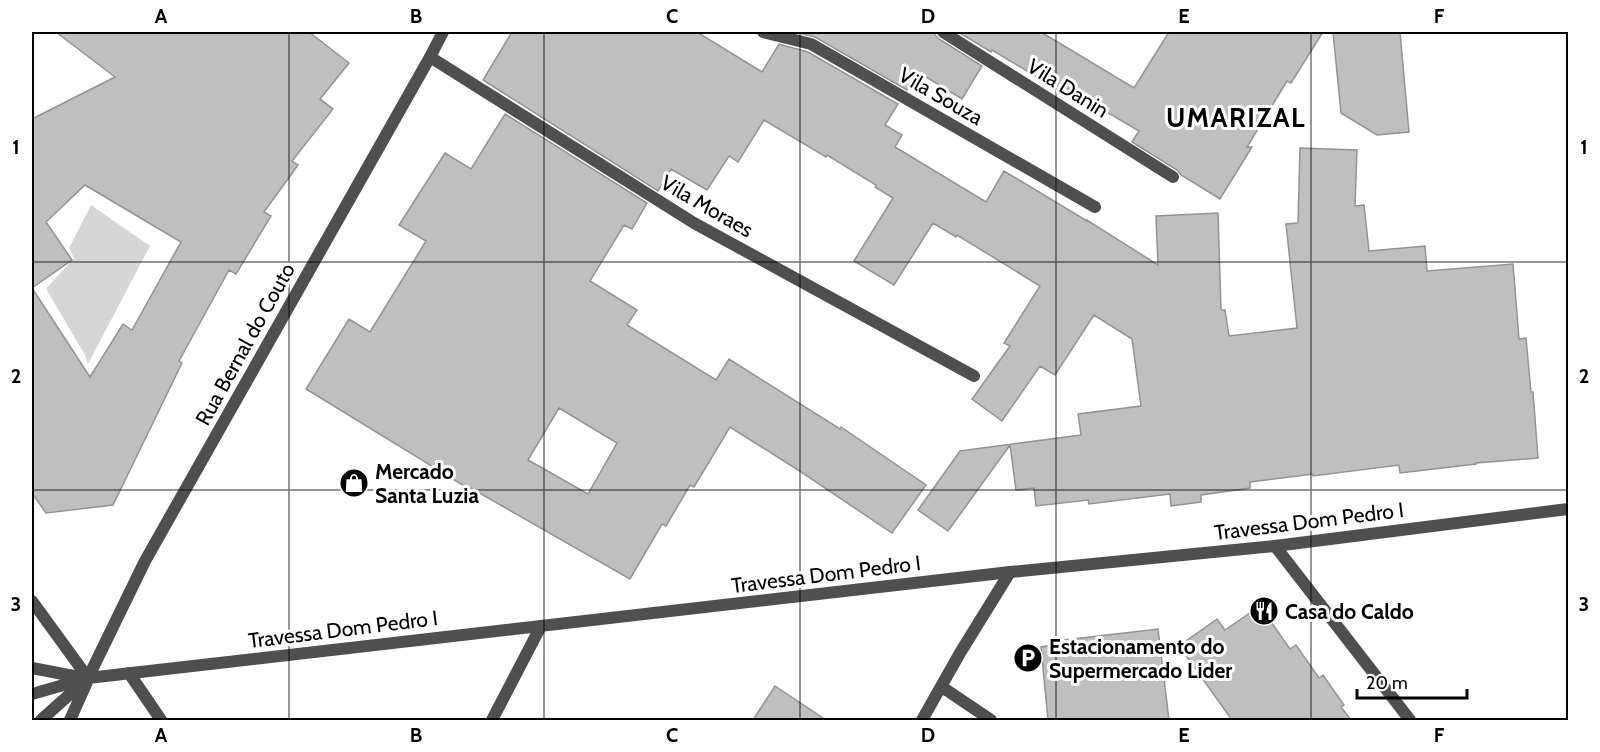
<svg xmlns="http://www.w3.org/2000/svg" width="1600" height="752" font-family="Cabin,sans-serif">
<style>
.green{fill:#d6d6d6}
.building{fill:#bfbfbf;stroke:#939393;stroke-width:1.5;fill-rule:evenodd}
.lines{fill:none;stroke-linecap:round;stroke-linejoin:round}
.service{stroke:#4f4f4f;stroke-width:12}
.minor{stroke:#4f4f4f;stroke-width:12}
.tertiary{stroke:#4f4f4f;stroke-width:12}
.grid{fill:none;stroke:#000;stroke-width:1.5;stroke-opacity:0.55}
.labels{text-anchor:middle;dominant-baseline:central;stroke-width:6;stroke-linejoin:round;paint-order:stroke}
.street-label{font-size:21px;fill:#000;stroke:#fff}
.poi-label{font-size:21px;font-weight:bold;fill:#000;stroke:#fff;text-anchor:start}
.district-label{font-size:27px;font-weight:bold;letter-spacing:1.5px;fill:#000;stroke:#fff}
.neatline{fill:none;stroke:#000;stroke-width:2}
.grid-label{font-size:20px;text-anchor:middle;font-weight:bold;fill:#000}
</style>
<rect width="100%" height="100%" fill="#fff"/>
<path class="green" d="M91,205L150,246L88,364L85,355L46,289L74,258L69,248Z"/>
<path class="building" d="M56,32H309L349,63L320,99L333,109L292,161L298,165L264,212L271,216L236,274L229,270L179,361L182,363L113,505L46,513L32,493V119L115,77ZM85,185L181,242L132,330L123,324L90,377L32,288L72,260L46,222Z
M512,32H697L762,72L779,44L808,52L898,104L885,125L902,135L895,147L986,202L1004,171L1087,221V220L1158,265L1156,216L1218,213L1221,310H1225L1229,336L1297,328L1286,224L1298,223L1300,148L1357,150L1355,206L1364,205L1369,251L1425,246L1427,271L1513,264L1519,339L1526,338L1531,392H1533L1538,458L1476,463V464L1400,473L1399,465L1313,476V474L1250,482V488L1201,495V502L1171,506L1170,494L1089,504L1088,500L1036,506L1034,488L1016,490L1010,445L948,531L918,510L960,451L1081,435L1078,414L1141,406L1132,339L1094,315L1055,375L1040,366L1002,421L972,399L1010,346L1004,343L1040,286L957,235L956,237L933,223L894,285L854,261L893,198L875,187L876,185L827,155L826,157L764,120L738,162L729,156L707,190L671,169L658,191L483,80Z
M795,32H935V35L939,39L982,66L962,99L918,72L907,90L815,37Z
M958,32H1041L1134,88L1169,32H1323L1291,83L1287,81L1247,147H1252L1220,199L1181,175L1177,170L1132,142L1139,131L1063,86L1060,91L992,50L991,52Z
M1333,32H1400L1409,132L1377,135L1341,113Z
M505,114L647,203L632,229L624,225L590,281L637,310L627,325L716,380L729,359L840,429L841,427L926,485L892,533L798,470L730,427L694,487L690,485L666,526L662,524L630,579L469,487V489L306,389L349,319L370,332L426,241L399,225L445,153L471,169ZM559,408L617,443L588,494L528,460Z
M1260,606L1290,649L1296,645L1319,678L1323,675L1344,705L1341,707L1351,720H1232L1179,646L1217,619L1225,630Z
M1158,629L1169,720H1048L1041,647L1066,643L1065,640Z
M775,686L826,720H753Z"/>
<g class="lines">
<path class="service" d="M32,668L84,678
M129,673L161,720
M942,687L991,720
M32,694L88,678
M922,720L960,653L1010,572"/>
<path class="minor" d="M763,32L811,44L1095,207
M943,32L1173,177
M430,57L694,223L974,376
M1275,546L1410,720
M88,678L145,561L430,57L443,32
M492,720L541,626"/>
<path class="tertiary" d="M32,601L88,678
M88,678L1010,572L1275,546L1568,509
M41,720L88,678
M70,720L87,682"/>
</g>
<path class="grid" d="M289,32V720M544,32V720M800,32V720M1056,32V720M1311,32V720M32,262H1568M32,490H1568"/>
<defs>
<g id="shop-disc" transform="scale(1.5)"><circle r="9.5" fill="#000" stroke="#fff"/><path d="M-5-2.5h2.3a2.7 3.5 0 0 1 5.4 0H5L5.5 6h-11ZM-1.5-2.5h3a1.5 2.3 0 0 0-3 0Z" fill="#fff"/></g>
<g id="restaurant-disc" transform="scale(1.5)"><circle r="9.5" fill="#000" stroke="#fff"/><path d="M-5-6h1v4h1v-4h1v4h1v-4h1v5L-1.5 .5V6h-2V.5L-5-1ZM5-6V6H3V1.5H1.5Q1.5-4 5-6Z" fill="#fff"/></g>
<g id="parking-disc" transform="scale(1.5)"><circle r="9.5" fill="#000" stroke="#fff"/><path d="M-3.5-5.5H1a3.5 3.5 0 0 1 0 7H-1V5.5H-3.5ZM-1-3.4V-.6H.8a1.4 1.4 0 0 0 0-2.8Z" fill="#fff"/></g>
</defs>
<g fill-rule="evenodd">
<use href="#shop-disc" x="354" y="483"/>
<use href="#restaurant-disc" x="1264" y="611"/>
<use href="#parking-disc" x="1028" y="658"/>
</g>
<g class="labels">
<g class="street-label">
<text transform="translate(1068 88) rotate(32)">Vila Danin</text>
<text transform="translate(941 96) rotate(30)">Vila Souza</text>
<text transform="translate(707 206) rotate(30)">Vila Moraes</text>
<text transform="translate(245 344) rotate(-61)">Rua Bernal do Couto</text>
<text transform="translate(1309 521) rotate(-7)">Travessa Dom Pedro I</text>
<text transform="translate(826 574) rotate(-7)">Travessa Dom Pedro I</text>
<text transform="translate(343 629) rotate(-7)">Travessa Dom Pedro I</text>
</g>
<g class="poi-label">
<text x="375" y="471">Mercado<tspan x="375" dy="24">Santa Luzia</tspan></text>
<text x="1285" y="611">Casa do Caldo</text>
<text x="1049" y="646">Estacionamento do<tspan x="1049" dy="24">Supermercado Lider</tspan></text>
</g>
<g class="district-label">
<text x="1236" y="117">UMARIZAL</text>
</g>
</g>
<rect width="1600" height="752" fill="none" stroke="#ffffff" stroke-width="66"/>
<path d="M1357 689v9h110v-9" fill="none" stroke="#000000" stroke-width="3"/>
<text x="1366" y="689" font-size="18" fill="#000000" stroke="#ffffff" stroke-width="4.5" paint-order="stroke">20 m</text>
<rect x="33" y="33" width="1534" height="686" class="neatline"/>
<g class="grid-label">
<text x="161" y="23">A</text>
<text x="416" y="23">B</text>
<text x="672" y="23">C</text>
<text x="928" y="23">D</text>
<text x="1184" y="23">E</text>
<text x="1439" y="23">F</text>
<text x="16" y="154">1</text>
<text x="1584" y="154">1</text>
<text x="16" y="383">2</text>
<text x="1584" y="383">2</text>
<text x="16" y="611">3</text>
<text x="1584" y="611">3</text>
<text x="161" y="742">A</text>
<text x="416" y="742">B</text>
<text x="672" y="742">C</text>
<text x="928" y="742">D</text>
<text x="1184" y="742">E</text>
<text x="1439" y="742">F</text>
</g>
</svg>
